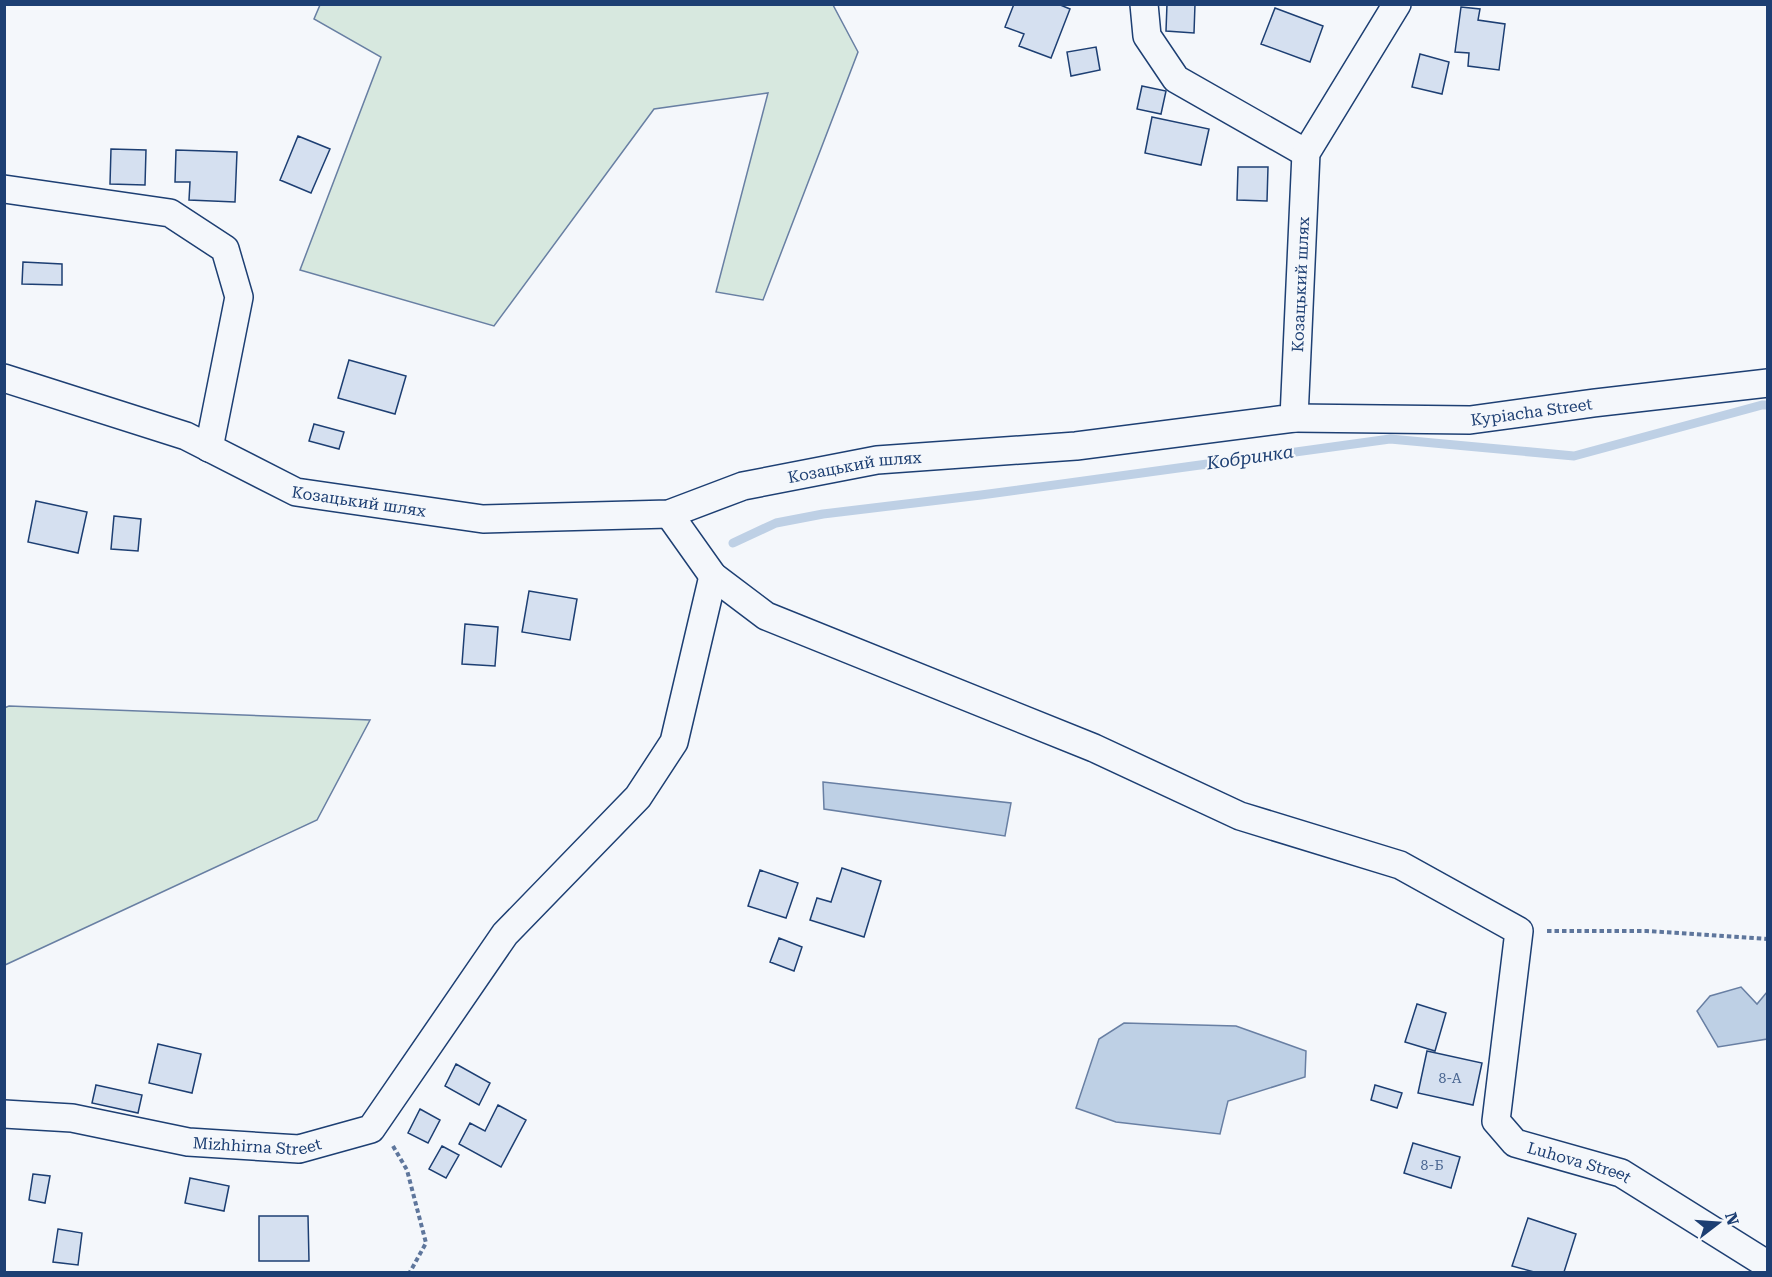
<svg xmlns="http://www.w3.org/2000/svg" width="1772" height="1277" font-family="'Roboto Serif',serif">
<style>
.green{fill:#d7e8df;stroke:#687fa3;stroke-width:1.5}
.water{fill:#bed0e5;stroke:#687fa3;stroke-width:1.5}
.lines{fill:none;stroke-linecap:round;stroke-linejoin:round}
.stream{stroke:#bed0e5;stroke-width:9}
.building{fill:#d5e0f0;stroke:#1d3f73;stroke-width:1.5}
.minor-casing{stroke:#1d3f73;stroke-width:30}
.path{stroke:#5e769c;stroke-width:4;stroke-dasharray:4.5 3;stroke-linecap:butt}
.minor{stroke:#f4f7fb;stroke-width:27}
.labels{text-anchor:middle;dominant-baseline:central;stroke-width:4.5;stroke-linejoin:round;paint-order:stroke}
.number-label{font-size:14px;fill:#4b6792}
.street-label{font-size:16px;fill:#1d3f73;stroke:#f4f7fb}
.water-label{font-size:18px;font-style:italic;fill:#1d3f73;stroke:#f4f7fb}
</style>
<rect width="100%" height="100%" fill="#f4f7fb"/>
<path class="green" d="M320,5H833L858,52L763,300L716,292L768,93L654,109L494,326L300,270L381,57L314,19Z
M9,706L370,720L317,820L5,965L4,708Z"/>
<path class="water" d="M823,782L1011,803L1005,836L824,809Z
M1741,987L1757,1004L1767,992V1039L1718,1047L1697,1011L1710,996Z
M1124,1023L1236,1026L1306,1051L1305,1077L1228,1101L1220,1134L1116,1122L1076,1108L1099,1039Z"/>
<g class="lines">
<path class="stream" d="M733,543L776,523L823,514L981,495L1390,439L1574,456L1762,405H1768"/>
</g>
<path class="building" d="M1014,4H1058L1070,9L1051,58L1019,46L1024,34L1005,27Z
M1167,4H1195L1194,33L1166,31Z
M1461,7L1480,9L1478,20L1505,24L1499,70L1468,66L1469,53L1455,52Z
M1275,8L1323,26L1310,62L1261,44Z
M1096,47L1100,70L1071,76L1067,52Z
M1420,54L1449,62L1442,94L1412,87Z
M1142,86L1166,91L1161,114L1137,109Z
M1152,117L1209,129L1201,165L1145,153Z
M298,136L330,149L311,193L280,180Z
M111,149L146,150L145,185L110,184Z
M176,150L237,152L235,202L189,200L190,182H175Z
M1238,167H1268L1267,201L1237,200Z
M23,262L62,264V285L22,284Z
M349,360L406,376L395,414L338,398Z
M314,424L344,432L339,449L309,441Z
M36,501L87,512L78,553L28,542Z
M114,516L141,519L138,551L111,549Z
M529,591L577,599L570,640L522,632Z
M465,624L498,627L495,666L462,664Z
M842,868L881,881L864,937L810,920L817,898L831,902Z
M760,870L798,883L786,918L748,906Z
M779,938L802,947L794,971L770,962Z
M1417,1004L1446,1013L1435,1051L1405,1042Z
M158,1044L201,1054L192,1093L149,1083Z
M1427,1051L1482,1063L1473,1105L1418,1093Z
M456,1064L490,1083L479,1105L445,1086Z
M96,1085L142,1095L138,1113L92,1103Z
M1375,1085L1402,1093L1397,1108L1371,1100Z
M498,1105L526,1120L501,1167L459,1144L470,1123L485,1131Z
M420,1109L440,1120L428,1143L408,1133Z
M1413,1143L1460,1157L1451,1188L1404,1173Z
M442,1146L459,1155L446,1178L429,1169Z
M33,1174L50,1176L45,1203L29,1200Z
M190,1178L229,1186L224,1211L185,1203Z
M259,1216H308L309,1261H259Z
M1528,1218L1576,1234L1564,1272H1534L1512,1266Z
M58,1229L82,1233L78,1265L53,1262Z"/>
<g class="lines">
<g class="minor-casing">
<g id="minor">
<path d="M1144,4L1147,36L1176,79L1306,153"/>
<path d="M4,189L170,213L225,249L239,297L209,448"/>
<path id="s1" d="M4,378L186,436L296,492L483,519L669,514L743,486L877,460L1076,446L1294,418L1306,153L1397,4"/>
<path id="s2" d="M1294,418L1470,420L1594,403L1768,383"/>
<path id="s3" d="M669,514L713,576L766,616L1094,748L1240,816L1400,865L1519,931L1496,1121L1515,1143L1621,1173L1768,1265"/>
<path id="s4" d="M4,1114L72,1118L188,1142L299,1149L371,1129L505,934L638,797L674,742L713,576"/>
</g>
</g>
<path class="path" d="M1547,931H1647L1768,939
M393,1146L407,1170L426,1243L410,1272"/>
<use href="#minor" class="minor"/>
</g>
<g class="labels">
<g class="number-label">
<text x="1450" y="1078">8-А</text>
<text x="1432" y="1165">8-Б</text>
</g>
<g class="street-label">
<text stroke="none"><textPath href="#s1" startOffset="1458">Козацький шлях</textPath></text>
<text stroke="none"><textPath href="#s2" startOffset="238">Kypiacha Street</textPath></text>
<text stroke="none"><textPath href="#s1" startOffset="882">Козацький шлях</textPath></text>
<text stroke="none"><textPath href="#s1" startOffset="378">Козацький шлях</textPath></text>
<text stroke="none"><textPath href="#s4" startOffset="256">Mizhhirna Street</textPath></text>
<text stroke="none"><textPath href="#s3" startOffset="1248">Luhova Street</textPath></text>
</g>
<g class="water-label">
<text transform="translate(1250 457) rotate(-8)">Кобринка</text>
</g>
</g>
<rect width="1772" height="1277" fill="none" stroke="#1d3f73" stroke-width="12"/>
<g transform="translate(1718 1223) rotate(73)" stroke="#f4f7fb" stroke-width="4.5" paint-order="stroke">
<path d="M0-4.5L10 22L0 15L-10 22Z" fill="#1d3f73"/>
<text y="-9" font-size="16" font-weight="bold" text-anchor="middle" fill="#1d3f73">N</text>
</g>
</svg>
